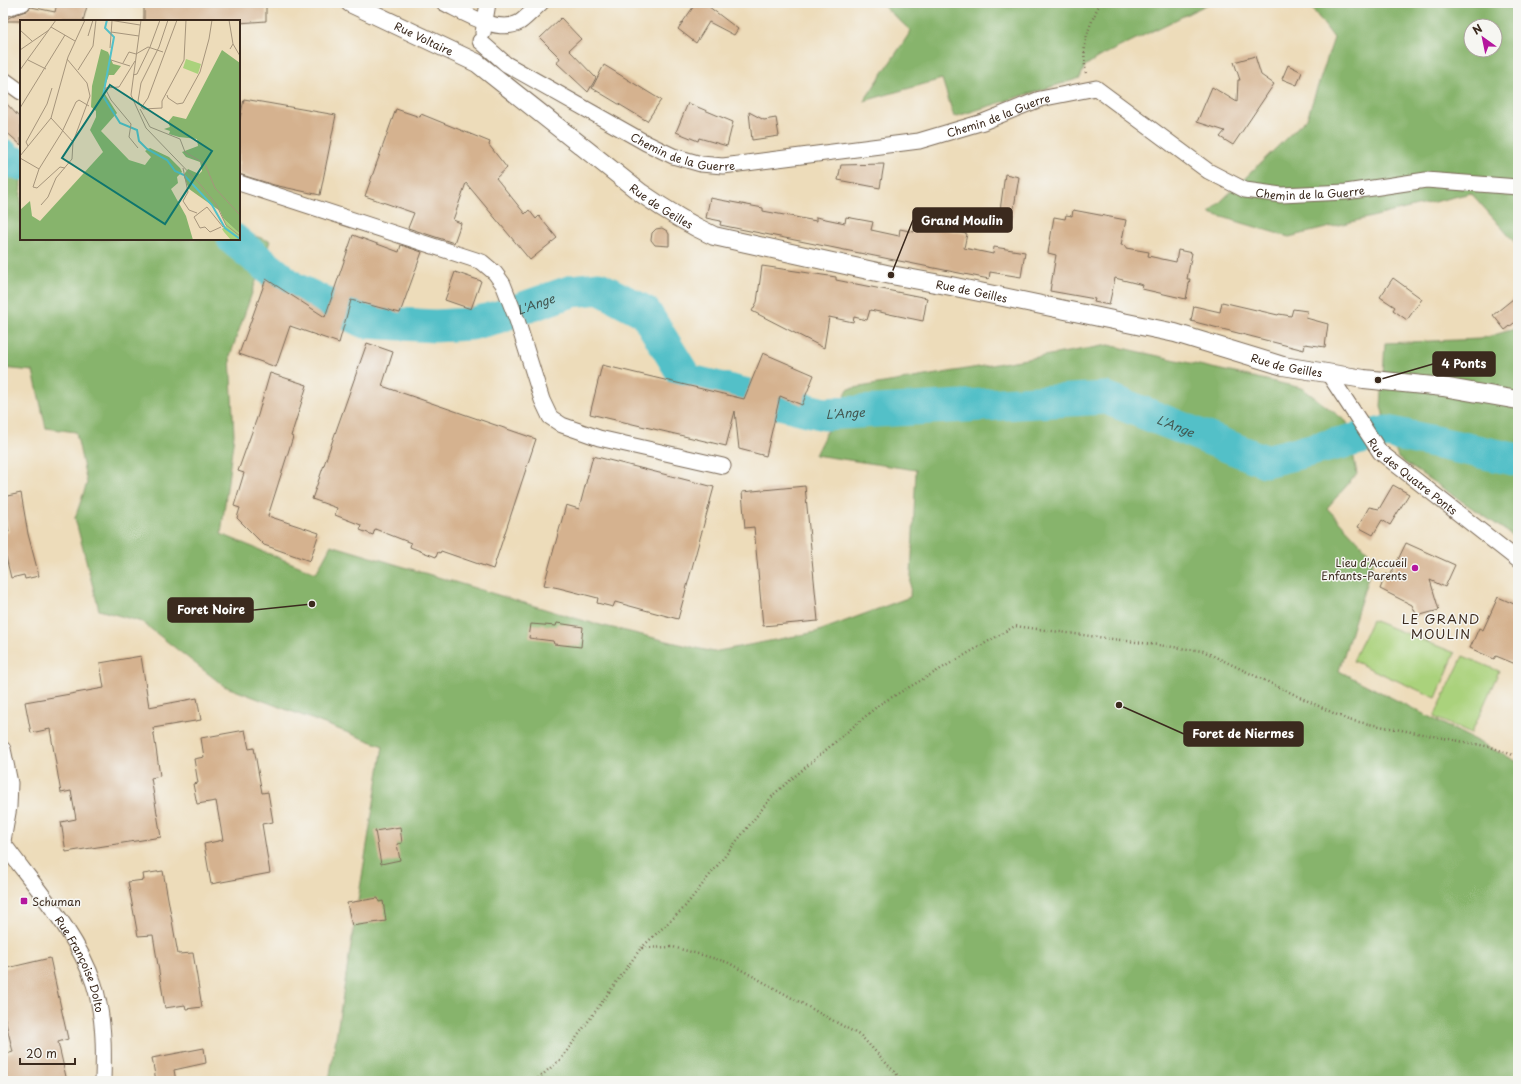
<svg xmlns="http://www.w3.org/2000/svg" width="1521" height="1084" font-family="'Playpen Sans',sans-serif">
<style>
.green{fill:#aad27c;stroke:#727e4d}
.forest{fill:#87b46c;stroke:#616f45;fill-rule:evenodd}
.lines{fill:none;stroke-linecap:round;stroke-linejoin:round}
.river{stroke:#52c0c8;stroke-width:33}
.building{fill:#d5b28f}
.minor-casing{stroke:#796855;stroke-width:17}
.tertiary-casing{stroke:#796855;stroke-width:20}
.path{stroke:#796855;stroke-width:2.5;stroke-dasharray:1 3;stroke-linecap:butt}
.minor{stroke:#fff;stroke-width:15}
.tertiary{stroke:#fff;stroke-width:18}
.poi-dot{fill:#b5179e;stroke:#f6f6f2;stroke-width:1.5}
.labels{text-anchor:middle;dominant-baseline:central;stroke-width:3;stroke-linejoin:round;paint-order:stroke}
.street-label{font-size:11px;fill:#3b2a1e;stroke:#f6f6f2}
.poi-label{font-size:11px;fill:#3b2a1e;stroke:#f6f6f2;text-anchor:end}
.water-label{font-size:12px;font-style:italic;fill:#425751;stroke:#f6f6f2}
.quarter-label{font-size:13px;letter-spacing:1px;fill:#3b2a1e;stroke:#f6f6f2}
.inset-river{fill:none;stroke:#52c0c8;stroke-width:2}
.inset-road{fill:none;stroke:#a6957c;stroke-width:1}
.view{fill:#0f766e;fill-opacity:0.15;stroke:#0f766e;stroke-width:2}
.inset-edge{fill:none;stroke:#3b2a1e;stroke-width:2}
.leader{fill:none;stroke:#3b2a1e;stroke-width:1.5}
.callout-dot{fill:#3b2a1e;stroke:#f6f6f2;stroke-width:1.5}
.callout{fill:#3b2a1e;stroke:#3b2a1e;stroke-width:1.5}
.callout-label{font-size:12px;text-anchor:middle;font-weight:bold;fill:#fff}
</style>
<rect width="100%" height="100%" fill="#f6f6f2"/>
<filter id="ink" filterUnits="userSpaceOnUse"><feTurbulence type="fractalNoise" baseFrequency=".025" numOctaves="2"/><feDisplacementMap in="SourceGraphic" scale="8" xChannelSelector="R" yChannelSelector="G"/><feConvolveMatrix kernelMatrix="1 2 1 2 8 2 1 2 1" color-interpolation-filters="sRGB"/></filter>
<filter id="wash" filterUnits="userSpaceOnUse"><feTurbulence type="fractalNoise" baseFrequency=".012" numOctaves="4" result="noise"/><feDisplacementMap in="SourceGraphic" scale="16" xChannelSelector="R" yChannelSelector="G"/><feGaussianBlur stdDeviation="0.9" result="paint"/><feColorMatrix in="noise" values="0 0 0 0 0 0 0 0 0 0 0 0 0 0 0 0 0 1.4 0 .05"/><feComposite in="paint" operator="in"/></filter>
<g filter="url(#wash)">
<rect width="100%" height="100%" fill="#eddcba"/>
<path class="green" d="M1372,620L1455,653L1436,698L1353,661Z
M1463,656L1499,671L1471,734L1434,717Z"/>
<path class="forest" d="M880,3H1210L1097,58L1085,66L1080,78L954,117L942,79L864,101L911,31Z
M1308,3H1518V246L1471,193L1289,237L1209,213L1307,118L1334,38ZM1471,26H1495V50H1471Z
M3,137L21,153V239H239V231L270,241L230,356L234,435L221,534L316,573L331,545L588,622L713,652L816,632L910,597L916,470L815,455L848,389L1109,345L1302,388L1347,422L1357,474L1327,508L1374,558L1339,671L1518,762V1081H329L383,746L224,686L142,622L99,610L75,518L87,483L76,432L46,428L33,371L3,368Z
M1518,328V539L1398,458L1381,407L1385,343L1480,339Z"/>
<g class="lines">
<g class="river">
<path d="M3,155L9,161L21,164"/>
<path id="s1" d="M233,239L293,288L365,322L435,326L471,324L498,317L572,291L599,288L645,312L687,380L824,414L1106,398L1265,461L1387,432L1518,460"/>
</g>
</g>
<g id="blocks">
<path class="building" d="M57,3H76L87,6L83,21H3L14,15L26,11L31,7L55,12Z
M144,3H266V21L239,23V21H144Z
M696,3H704L738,29L734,35L709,22L696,43L678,29Z
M561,18L581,39L569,50L596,78L588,92L557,63L560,58L540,38Z
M1255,56L1261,75L1274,84L1233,145L1220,137L1225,131L1197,122L1212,87L1237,102L1238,80H1240L1234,62Z
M604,65L661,100L647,121L592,88Z
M1288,65L1302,72L1297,85L1282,79Z
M244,99L336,115L320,195L274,185L239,174V123Z
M3,100L21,119V145L3,129Z
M688,103L733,122L727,146L699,138L698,141L676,132Z
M396,109L420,117L421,114L490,142L489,145L507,168L496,178L525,214L529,210L536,219L539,216L557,238L530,260L466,183L453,220L461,223L454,243L408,228L414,213L365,196Z
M749,112L764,120L776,118L779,136L752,140Z
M884,164L880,188L838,180L841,165Z
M1005,174L1019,177L1012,220L999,218Z
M710,198L763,208V211L816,221V217L845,223L846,217L873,222L871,230L899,236L900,229L914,232L916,223L967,234L964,248L993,254L994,247L1025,252L1021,277L990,272L989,279L720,225L721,221L706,218Z
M1073,210L1126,220L1121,245L1126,246V248L1149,252L1148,256L1176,262L1178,250L1192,253L1187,279H1190L1186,299L1142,289L1143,285L1115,278L1109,305L1094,302L1095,299L1050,291L1056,255L1048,253L1054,217L1065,219L1066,215L1072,216Z
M662,228L667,231L669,234V246L655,245L651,240L652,233L656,229Z
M353,235L399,252L401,245L422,252L400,313L351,300L339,343L290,326L276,367L239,354L266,279L325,317Z
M762,266L836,277V280L927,298L923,321L870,310L867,320L854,317L853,322L829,317L824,348L752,311L757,302Z
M455,272L481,281L471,309L445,300Z
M1393,278L1422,299L1407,320L1393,310L1395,307L1380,297Z
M1518,295V320L1505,330L1493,315Z
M1222,302L1278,315L1279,314L1291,316L1293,309L1307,311L1306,318L1328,324L1325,347L1305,344L1304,350L1191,321L1194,306L1220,312Z
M367,343L393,352L382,386L536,439L493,569L441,551L440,553L438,552L436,557L410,547L411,543L375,529L373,535L360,530L361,525L335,515L337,508L312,499Z
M763,353L814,375L802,405L780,396L766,456L739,449L735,411L726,446L590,414L602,365L744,399Z
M270,373L307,385L291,436L293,437L268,516L319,533L310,561L264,545L237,518L240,508L234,506L244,473L238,471L258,415Z
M593,456L714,487L678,619L615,602L613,607L597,603L598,598L559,588L544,585L566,505L579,509Z
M1393,485L1409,494L1390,525L1382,520L1373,535L1358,527L1369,507L1379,509Z
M805,486L818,621L763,626L754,527L745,528L742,492Z
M21,493L28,534L39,576L25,579L24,575L11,578L6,557L3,558V533L9,532L3,506V497Z
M1406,543L1455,565L1445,587L1430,580L1439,610L1417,616L1412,605L1380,589L1386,574L1390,576Z
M1498,597L1514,604L1518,608V665L1496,656L1494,659L1470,648L1479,628L1483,630Z
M557,623L583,627L581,647L554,644L553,641L529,638L531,624L556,626Z
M141,656L149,707L197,698L201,720L153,728L160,776L151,778L161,837L66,852L61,822L76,819L71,791L61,793L50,729L31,733L25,702L104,688L100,663Z
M245,730L249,749L254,748L262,793L268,792L273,822L262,824L270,873L211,884L204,844L223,840L216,801L197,804L193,784L198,783L194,759L204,757L201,738Z
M400,827L402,843L397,844L400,860L381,864L375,831Z
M163,871L178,954L193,953L202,1007L186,1009L185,1005L165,1008L153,935L138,936L128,882L144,880L143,874Z
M378,898L379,902L383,901L386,921L352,926L347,903Z
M50,958L68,1039L58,1042L67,1081H8L3,1055L13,1052L3,1011V969Z
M204,1048L206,1063L174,1070L176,1081H156L152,1058Z"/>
</g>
</g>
<g filter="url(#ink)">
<use href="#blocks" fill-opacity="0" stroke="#796855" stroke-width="1"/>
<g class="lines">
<g class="minor-casing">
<g id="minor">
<path d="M444,3C463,12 498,35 520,22C527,17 534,9 541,3"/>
<path d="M3,9L23,3"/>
<path d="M483,33L488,3"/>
<path id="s2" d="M480,41L506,64L646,143L673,156L701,164L723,166L919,141L983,122L1040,99L1096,88L1208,171L1245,190L1281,195L1346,192L1426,180L1518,187"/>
<path d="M3,79L21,92"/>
<path d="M239,183L482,262L495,273L503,284L517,320L542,400L550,417L562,425L599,438L723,466"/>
<path id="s3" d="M1328,373L1380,452L1518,560"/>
<path d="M3,749L10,783L9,807L3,841"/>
<path id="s4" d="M3,843C34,886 78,934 94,984C104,1016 104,1048 103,1081"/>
</g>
</g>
<g class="tertiary-casing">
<g id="tertiary">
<path id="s5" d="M350,3L477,63L641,193C664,209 688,224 714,236L891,275L946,285L1175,333L1283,366L1364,379L1443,387L1518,400"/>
</g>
</g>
<path class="path" d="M1086,73C1081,46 1088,28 1100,3
M641,948L683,909L774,794L880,704L1015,626L1203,651L1348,720L1491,747L1518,757
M535,1081L561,1059L641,948L673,947L727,962L861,1036L903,1081"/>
<use href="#minor" class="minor"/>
<use href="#tertiary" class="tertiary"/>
</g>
</g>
<g class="poi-dot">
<circle cx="1415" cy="568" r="4"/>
<rect x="20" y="897" width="8" height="8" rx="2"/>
</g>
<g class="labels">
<g class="street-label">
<text stroke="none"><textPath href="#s5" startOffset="82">Rue Voltaire</textPath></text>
<text stroke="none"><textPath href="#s2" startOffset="558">Chemin de la Guerre</textPath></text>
<text stroke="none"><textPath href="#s2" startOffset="234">Chemin de la Guerre</textPath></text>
<text stroke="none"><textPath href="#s2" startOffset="906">Chemin de la Guerre</textPath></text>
<text stroke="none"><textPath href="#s5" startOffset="374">Rue de Geilles</textPath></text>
<text stroke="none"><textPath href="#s5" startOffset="698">Rue de Geilles</textPath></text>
<text stroke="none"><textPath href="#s5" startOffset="1022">Rue de Geilles</textPath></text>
<text stroke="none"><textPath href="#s3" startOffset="135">Rue des Quatre Ponts</textPath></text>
<text stroke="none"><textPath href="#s4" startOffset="145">Rue Françoise Dolto</textPath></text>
</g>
<g class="poi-label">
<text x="1407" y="562">Lieu d'Accueil<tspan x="1407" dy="13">Enfants-Parents</tspan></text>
<text x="32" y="901" text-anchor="start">Schuman</text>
</g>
<g class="water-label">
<text stroke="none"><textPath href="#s1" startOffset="331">L'Ange</textPath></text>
<text stroke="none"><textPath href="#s1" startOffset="691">L'Ange</textPath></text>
<text stroke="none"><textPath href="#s1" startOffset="1027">L'Ange</textPath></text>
</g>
<g class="quarter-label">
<text x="1441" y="618">LE GRAND<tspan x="1441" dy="15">MOULIN</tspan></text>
</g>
</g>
<g transform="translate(20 20)">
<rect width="220" height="220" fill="#eddcba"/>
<path d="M166,39L181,44L178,54L163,48ZM203,198L220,214V220H211L204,212L202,209L206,206Z" fill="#aad27c"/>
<path d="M81,29L88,32L93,44L101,46L94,55H89L83,71L97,93L81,111L109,140L125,145L131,137L125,131L130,128L149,137L160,148L162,152L157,157L158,163L151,169L166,196L173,220H0V190L10,181L12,196L20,201L83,132L70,110L76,97V91L71,87L72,66ZM202,30L220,43V214L203,198L200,191L169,169L164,157L165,153L168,149L179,154L182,151L180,142L166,137L162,132L178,126L177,119L159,117L149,114L150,111L144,109L150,107L148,102L153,96L166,99Z" fill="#87b46c"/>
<path class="inset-river" d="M87,0L85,8L94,17L83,76L100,103L117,110L119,121L127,129L147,140L155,151L164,155L192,185L205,208L220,219"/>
<path class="inset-road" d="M89,0L120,5M121,0L111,75L126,108L179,163L196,184L206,205L220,216M148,0L139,27L121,63L118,81L123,89L142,88V81L164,40L166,0M209,0L213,24M31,7L55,21M0,10L12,21M91,12L119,16M68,16L73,0M90,28L92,1M210,29L213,24L220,36M0,30L29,10M47,39L67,63L70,76L53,122M8,40L26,49M91,40L110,46M115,41L99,67L85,68L91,80L111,104L109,117L118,128M103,43L109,32L116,34L128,27L143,32M0,50L36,0M58,50L73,26L76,0M113,55L117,54L130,27L140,0M147,75L148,78L157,84L163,83L180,52L189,19L192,0M0,88L45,15M121,88L128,78L157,0M120,89L130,107L160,119L165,132L185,144L195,168L220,195M31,98L53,122M8,126L6,122L27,84L32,68M0,136L31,98L48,37L65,0M0,138L19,149M45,148L40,147L17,168L13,167L19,149L42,112L56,82L59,80L69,86M163,148L168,172L163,181L169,190L177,193M21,185L28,177L36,158L52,139L53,122M201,207L190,212L185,207L180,208L174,197L187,187L203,207"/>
<path class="view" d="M90,65L192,131L145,204L42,138Z"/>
<rect width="220" height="220" class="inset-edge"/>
</g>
<path class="leader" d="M891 275L913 220M1378 380L1433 364M312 604L253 610M1119 705L1184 734"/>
<g class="callout-dot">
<circle cx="891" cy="275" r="4"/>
<circle cx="1378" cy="380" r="4"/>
<circle cx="312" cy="604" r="4"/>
<circle cx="1119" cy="705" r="4"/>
</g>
<g class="callout">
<rect x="913" y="208" width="99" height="24" rx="4"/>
<rect x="1433" y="352" width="62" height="24" rx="4"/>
<rect x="168" y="598" width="85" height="24" rx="4"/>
<rect x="1184" y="722" width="119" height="24" rx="4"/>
</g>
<g class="callout-label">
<text x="962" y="225">Grand Moulin</text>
<text x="1464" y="368">4 Ponts</text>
<text x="211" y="614">Foret Noire</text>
<text x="1243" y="738">Foret de Niermes</text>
</g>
<rect width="1521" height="1084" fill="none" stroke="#f6f6f2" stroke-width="16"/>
<g transform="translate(1483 38) rotate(327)"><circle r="19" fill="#f6f6f2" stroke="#aba49d"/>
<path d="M0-3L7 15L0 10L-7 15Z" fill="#b5179e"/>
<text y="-6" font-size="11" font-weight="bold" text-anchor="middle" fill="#3b2a1e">N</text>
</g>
<path d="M20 1058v6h55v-6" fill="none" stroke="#3b2a1e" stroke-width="2"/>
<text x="26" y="1058" font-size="12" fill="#3b2a1e" stroke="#f6f6f2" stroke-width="3" paint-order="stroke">20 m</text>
</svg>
